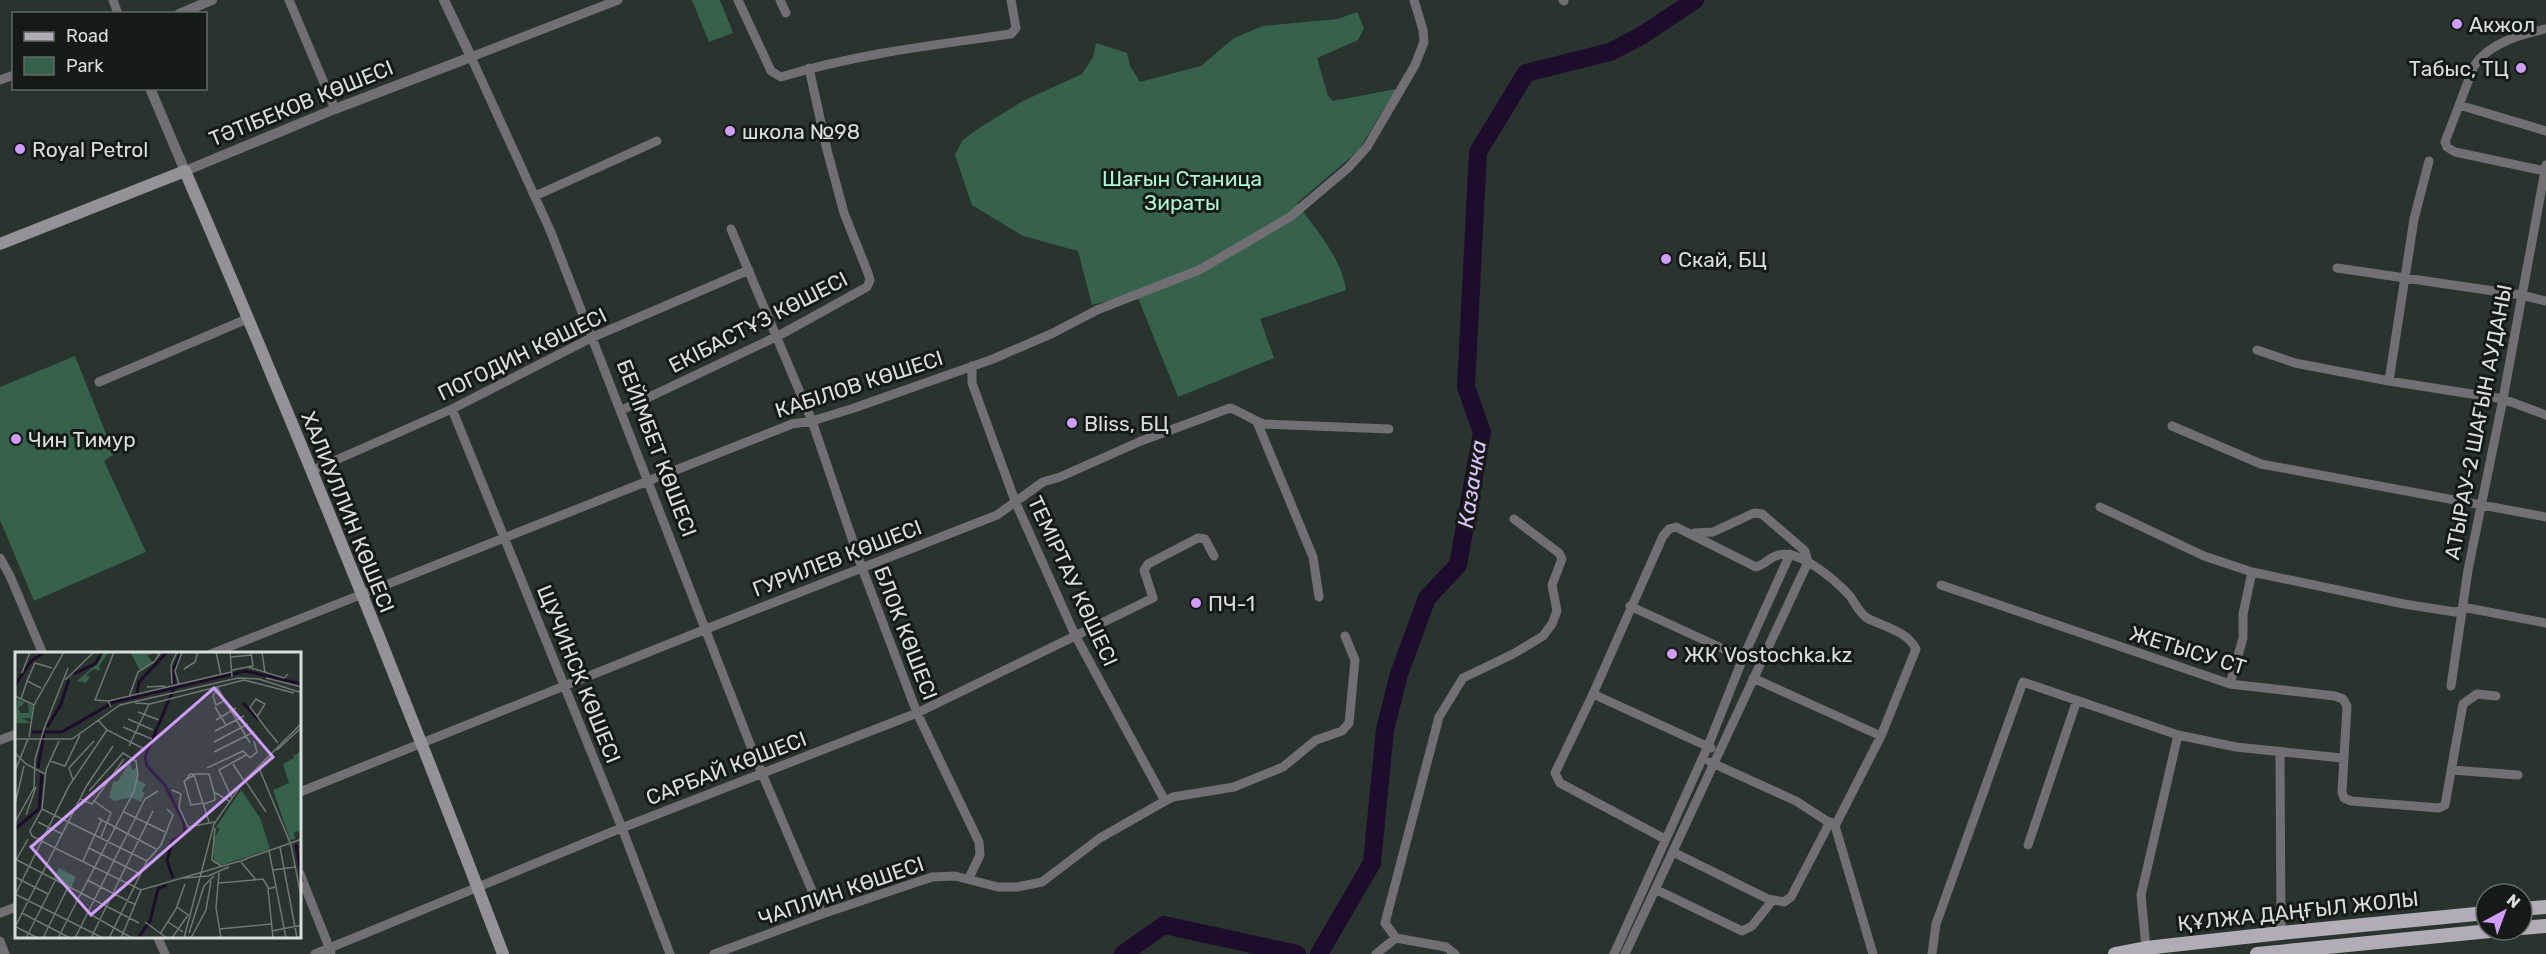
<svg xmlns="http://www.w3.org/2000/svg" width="2546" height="954" font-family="Rubik,sans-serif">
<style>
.green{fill:#36624c}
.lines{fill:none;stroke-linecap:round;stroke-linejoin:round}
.river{stroke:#1e0c2d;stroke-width:18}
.minor{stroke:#716f74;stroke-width:9}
.tertiary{stroke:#716f74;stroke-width:10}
.secondary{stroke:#959199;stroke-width:12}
.primary{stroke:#b1acb6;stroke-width:14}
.poi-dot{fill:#d09dfe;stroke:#151a17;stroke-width:2}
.labels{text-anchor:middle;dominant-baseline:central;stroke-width:6;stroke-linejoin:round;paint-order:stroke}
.poi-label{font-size:21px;fill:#d8dfdb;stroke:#151a17;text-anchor:start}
.street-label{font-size:21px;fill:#d8dfdb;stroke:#151a17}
.park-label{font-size:21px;fill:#acf8d0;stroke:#151a17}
.water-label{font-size:22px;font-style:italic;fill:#dfbfff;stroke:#151a17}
.inset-river{fill:none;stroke:#1e0c2d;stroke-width:3}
.inset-road{fill:none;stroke:#6f7873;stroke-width:1.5}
.view{fill:#d09dfe;fill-opacity:0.15;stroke:#d09dfe;stroke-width:3}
.inset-edge{fill:none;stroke:#d8dfdb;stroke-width:3}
</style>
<rect width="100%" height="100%" fill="#29342e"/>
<path class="green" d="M692,0H720L733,33L709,42Z
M1357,12L1364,28L1358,40L1317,58L1328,96L1333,101L1396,89L1358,151L1297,203C1316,230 1341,257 1346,290L1260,319L1274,358L1178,397L1138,298L1133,294L1092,305L1078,251L1023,236L972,205L955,155L962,141L973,132L1023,101L1082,74L1093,57L1096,43L1127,53L1130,66L1140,82L1201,66L1234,38L1263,26L1338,19Z
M75,356L114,454L104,461L146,552L34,601L0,520V387Z"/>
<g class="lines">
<path class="river" d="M1123,954L1164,925L1297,954
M1319,954L1372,863L1385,730L1399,674L1427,598L1458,565L1482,432L1466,387L1478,152L1526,73L1610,52L1641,36L1695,0"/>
<path class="minor" d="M113,0L118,14
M289,0L335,109
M618,0L471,57L550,230L755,757L822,914
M738,0L771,71L781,77C855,54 934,45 1011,34L1016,28L1011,0
M780,0L786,13
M1563,0L1564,1
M0,80L14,75
M2459,105L2546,131
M2545,171L2455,152L2447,147L2445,142L2474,66C2489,43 2520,34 2546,29
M535,196L657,141
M731,229L812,421L862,568L917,713L979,842L980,855L969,878
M2337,268L2521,295L2546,301
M2257,350L2295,363L2389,381L2503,399L2546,415
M972,366V383L1015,501L1075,635L1165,801
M2389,381L2414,219L2429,161
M99,382L247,319
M452,409L622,828L670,954
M622,410L778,336L867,287L870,280L868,273L844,213L827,150L809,68
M1257,422L1313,557L1319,597
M2172,426L2261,464L2546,517
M311,471L452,409L593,337L749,270
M2100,507L2204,556L2252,572L2404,604L2455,612L2466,608L2473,609L2546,623
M0,558L10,576L43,654
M1941,585L2230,684L2335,696L2343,699L2347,706L2342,792L2344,798L2351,801L2439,808L2445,805L2463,704L2477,694L2496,696
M1630,606L1743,658
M211,654L792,424L812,421L854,408L993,359L1053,333L1097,310L1199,270L1290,217L1348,168L1367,147L1415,65L1424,42L1423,30L1414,0
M1753,678L1881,736
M2230,684L2243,638V614L2252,572
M2451,686L2468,570L2503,399L2546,165
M1593,694L1711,748
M0,740L16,734
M2280,753L2281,933
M1710,762L1796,801L1833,825
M2452,770L2518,775
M300,792L706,629L997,515L1043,482L1060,477L1141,441L1230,408C1242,412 1252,420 1264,424L1389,429
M1665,839L1560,783L1555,773L1593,694L1663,536L1669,529L1676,527L1756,567C1764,565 1769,558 1776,556C1797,546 1836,581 1850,596C1855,603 1859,613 1867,618C1884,627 1907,631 1916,649L1881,736L1835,826L1873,954
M2028,845L2077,700
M1673,852L1768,899L1784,902L1791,897L1830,822
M300,874L331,952
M1655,889L1742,931L1752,926L1772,901
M0,913L16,907
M158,938L165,954
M0,941L5,954
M2146,948L2141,895L2178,735
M315,954L614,831L917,713L1153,598L1144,570L1148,564L1198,538L1205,539L1214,556
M714,954L822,914L932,877L955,876L998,887H1017L1042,882L1100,838L1165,801L1173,797L1234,787L1283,767L1316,740L1342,731L1349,723L1355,660L1345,636
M1376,954L1396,938
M1455,954L1446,947L1396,938L1385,923L1439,717L1463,678L1513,654L1543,636L1552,624L1557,611L1552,585L1562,559L1559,553L1514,519
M1614,954L1708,746L1743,658L1790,554
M1625,954L1808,562L1805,551L1762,514L1754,513L1713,532L1694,533
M1932,954L1936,924L2023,682L2178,735L2236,747L2342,758"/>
<path class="tertiary" d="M179,14L212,0
M150,88L185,171L335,109L471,57L444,0"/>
<path class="secondary" d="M0,244L185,171C297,430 403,691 503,954"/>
<path class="primary" d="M2522,909L2546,907
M2522,928L2546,926
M2115,954L2146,948L2281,933L2486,913
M2257,954L2500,930"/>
</g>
<g class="poi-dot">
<circle cx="2457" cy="24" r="6"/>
<circle cx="2521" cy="68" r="6"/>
<circle cx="730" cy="131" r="6"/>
<circle cx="20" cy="149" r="6"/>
<circle cx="1666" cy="259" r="6"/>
<circle cx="1072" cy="423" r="6"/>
<circle cx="16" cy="439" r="6"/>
<circle cx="1196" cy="603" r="6"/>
<circle cx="1672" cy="654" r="6"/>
</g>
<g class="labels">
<g class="poi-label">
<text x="2469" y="24">Акжол</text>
<text x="2509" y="68" text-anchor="end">Табыс, ТЦ</text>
<text x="742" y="131">школа №98</text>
<text x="32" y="149">Royal Petrol</text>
<text x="1678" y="259">Скай, БЦ</text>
<text x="1084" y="423">Bliss, БЦ</text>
<text x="28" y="439">Чин Тимур</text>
<text x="1208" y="603">ПЧ-1</text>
<text x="1684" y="654">ЖК Vostochka.kz</text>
</g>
<g class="street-label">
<text transform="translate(301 103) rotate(-22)">ТӘТІБЕКОВ КӨШЕСІ</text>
<text transform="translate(758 322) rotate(-27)">ЕКІБАСТҰЗ КӨШЕСІ</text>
<text transform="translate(522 354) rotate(-26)">ПОГОДИН КӨШЕСІ</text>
<text transform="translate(859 384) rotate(-18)">КАБІЛОВ КӨШЕСІ</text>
<text transform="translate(2478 422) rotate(-79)">АТЫРАУ-2 ШАҒЫН АУДАНЫ</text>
<text transform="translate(657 448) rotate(69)">БЕЙІМБЕТ КӨШЕСІ</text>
<text transform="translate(348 512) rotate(68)">ХАЛИУЛЛИН КӨШЕСІ</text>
<text transform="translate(837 558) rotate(-21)">ГУРИЛЕВ КӨШЕСІ</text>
<text transform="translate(1073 581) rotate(65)">ТЕМІРТАУ КӨШЕСІ</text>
<text transform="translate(906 633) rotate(69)">БЛОК КӨШЕСІ</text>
<text transform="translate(2188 650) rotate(17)">ЖЕТЫСУ СТ</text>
<text transform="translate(579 674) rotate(68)">ЩУЧИНСК КӨШЕСІ</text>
<text transform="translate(726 768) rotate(-21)">САРБАЙ КӨШЕСІ</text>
<text transform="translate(841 891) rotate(-19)">ЧАПЛИН КӨШЕСІ</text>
<text transform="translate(2298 911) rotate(-6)">ҚҰЛЖА ДАҢҒЫЛ ЖОЛЫ</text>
</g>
<g class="park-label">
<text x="1182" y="178">Шағын Станица<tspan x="1182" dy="24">Зираты</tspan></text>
</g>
<g class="water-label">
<text transform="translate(1472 484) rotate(-81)">Казачка</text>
</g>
</g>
<g transform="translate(15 652)">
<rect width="286" height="286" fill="#29342e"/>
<path d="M88,0H94L84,14L85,19L79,17L71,23L75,25L71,31L62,29L82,12ZM115,0H145L143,5L141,1L132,3L138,11L125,18ZM3,47L10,51L3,56L6,61H14L13,52L18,54L16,66H7L16,71H0ZM274,90L279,104L287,98L286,179L279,180L280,187L275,188L258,138L274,131L268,112L279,106ZM114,111L118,119L122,114V128L131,132L127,139L130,141L126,150L116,145L99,149L94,145L98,130L103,129ZM226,138L245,166L255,197L207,213L199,211V186L205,177L201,175ZM44,216L61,225L56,236L38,227Z" fill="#36624c"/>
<path class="inset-river" d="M59,22L81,11L87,0M159,32V17L166,0M0,33L17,8L27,2M122,41L124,30L152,0M228,51L244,68M32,75L46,52L54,27M17,80H47L99,50L230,19L287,32M23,116L29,82M0,177L24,157L27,121M281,192L287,230M158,226L152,209L157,189L170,181L169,171L150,133L132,114L130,105L159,36M123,286L135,269L143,237L152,233"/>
<path class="inset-road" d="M201,0L206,23M215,0L217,25M247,0L250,21M216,5L237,3M233,15L269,26L273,22M169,17L180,10L183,0M217,18L238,14L236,0M7,21L15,0M251,26L287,35M50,28L79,0M157,32L156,13L162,0M164,32L160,19L167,0M132,35L150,34M202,35L235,91M26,36L12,29L20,11L37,16M202,36L198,44L201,53L209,49M0,44L19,53M114,45L123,20L139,10L146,0M6,47L12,29M93,49L80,48L99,0M120,51L135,52L229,28L279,41M96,55L93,49L216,20M200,55L211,73M123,60L144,68M242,65L250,52L241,47L235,55L250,75L263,91M113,67L138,78M83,68L92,78L129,97M201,68L221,56M108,75L137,87M200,79L229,64M14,85L19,53L49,0M0,87H57L105,53L223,26L244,27L287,41M44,89L31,118L27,157L15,179L17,184L40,196L71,135L98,94M199,90L233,72M114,94L134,52M262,98L287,75M199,100L239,80M0,101L11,112L30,122M35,109L50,114L65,83M218,112L229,129M192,116L228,99L235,106L242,100L239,89M244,116L276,193L287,249M0,119L13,87M179,123L169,129L176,153L188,151M179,123L194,170M58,128L54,116L79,89M171,128L175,122H194L199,140L214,149M231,130L251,160M157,138L166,142L164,156L173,175L200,170M217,146L204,118L231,103M65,147L77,152L109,107M79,149L96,161L86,185M0,152L9,114M189,152L200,148L199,140M27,157L132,209M109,160L150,180M11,163L21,135M83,166L141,197M0,170L19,136L20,107L29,77L53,16M23,170L47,182M200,176L197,208L206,214M265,195L282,286M74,196L125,222M254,199L271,286M0,207L124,271M230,207L287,187M68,209L87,167M0,210L13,187M226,210L241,228M258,218L280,215M204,221L201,256L206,286M0,225L33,242M168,226L193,224L214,215M72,228L121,253M204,231L248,227L254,237M0,242L88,286M0,243L54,134L92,78M7,261L55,286M73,261L117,286M130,270L152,286M153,270L168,280M0,275L40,196L126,238L232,207M1,275L23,286M204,277L256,272M257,279L287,273M174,281L189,234L199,224M145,282L161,257L170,232M11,286L40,229M28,286L53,235M43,286L119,139L123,123L121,109L108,101L74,139M60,286L130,147L143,139M76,286L138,159M94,286L132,209L146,193L158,163L152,157M106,286L126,238M157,286L173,263L162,255M169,286L199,172L229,129L287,71M176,286L191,258L196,229M258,286L253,237L260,235"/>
<path class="view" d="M199,36L258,105L76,263L16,195Z"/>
<rect width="286" height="286" class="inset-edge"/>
</g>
<rect x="12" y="12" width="195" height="78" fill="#151a17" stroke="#636965" stroke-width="1.5"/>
<rect x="24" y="32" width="30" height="9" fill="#b1acb6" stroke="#636965" stroke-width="1.5"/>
<text x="66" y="42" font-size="18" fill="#d8dfdb">Road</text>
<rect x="24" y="57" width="30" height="18" fill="#36624c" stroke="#636965" stroke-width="1.5"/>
<text x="66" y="72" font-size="18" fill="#d8dfdb">Park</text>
<g transform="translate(2504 912) rotate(41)"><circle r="28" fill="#151a17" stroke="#636965" stroke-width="1.5"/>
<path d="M0-4.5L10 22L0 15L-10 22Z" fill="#d09dfe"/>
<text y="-9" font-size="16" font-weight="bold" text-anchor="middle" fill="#d8dfdb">N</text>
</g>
</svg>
